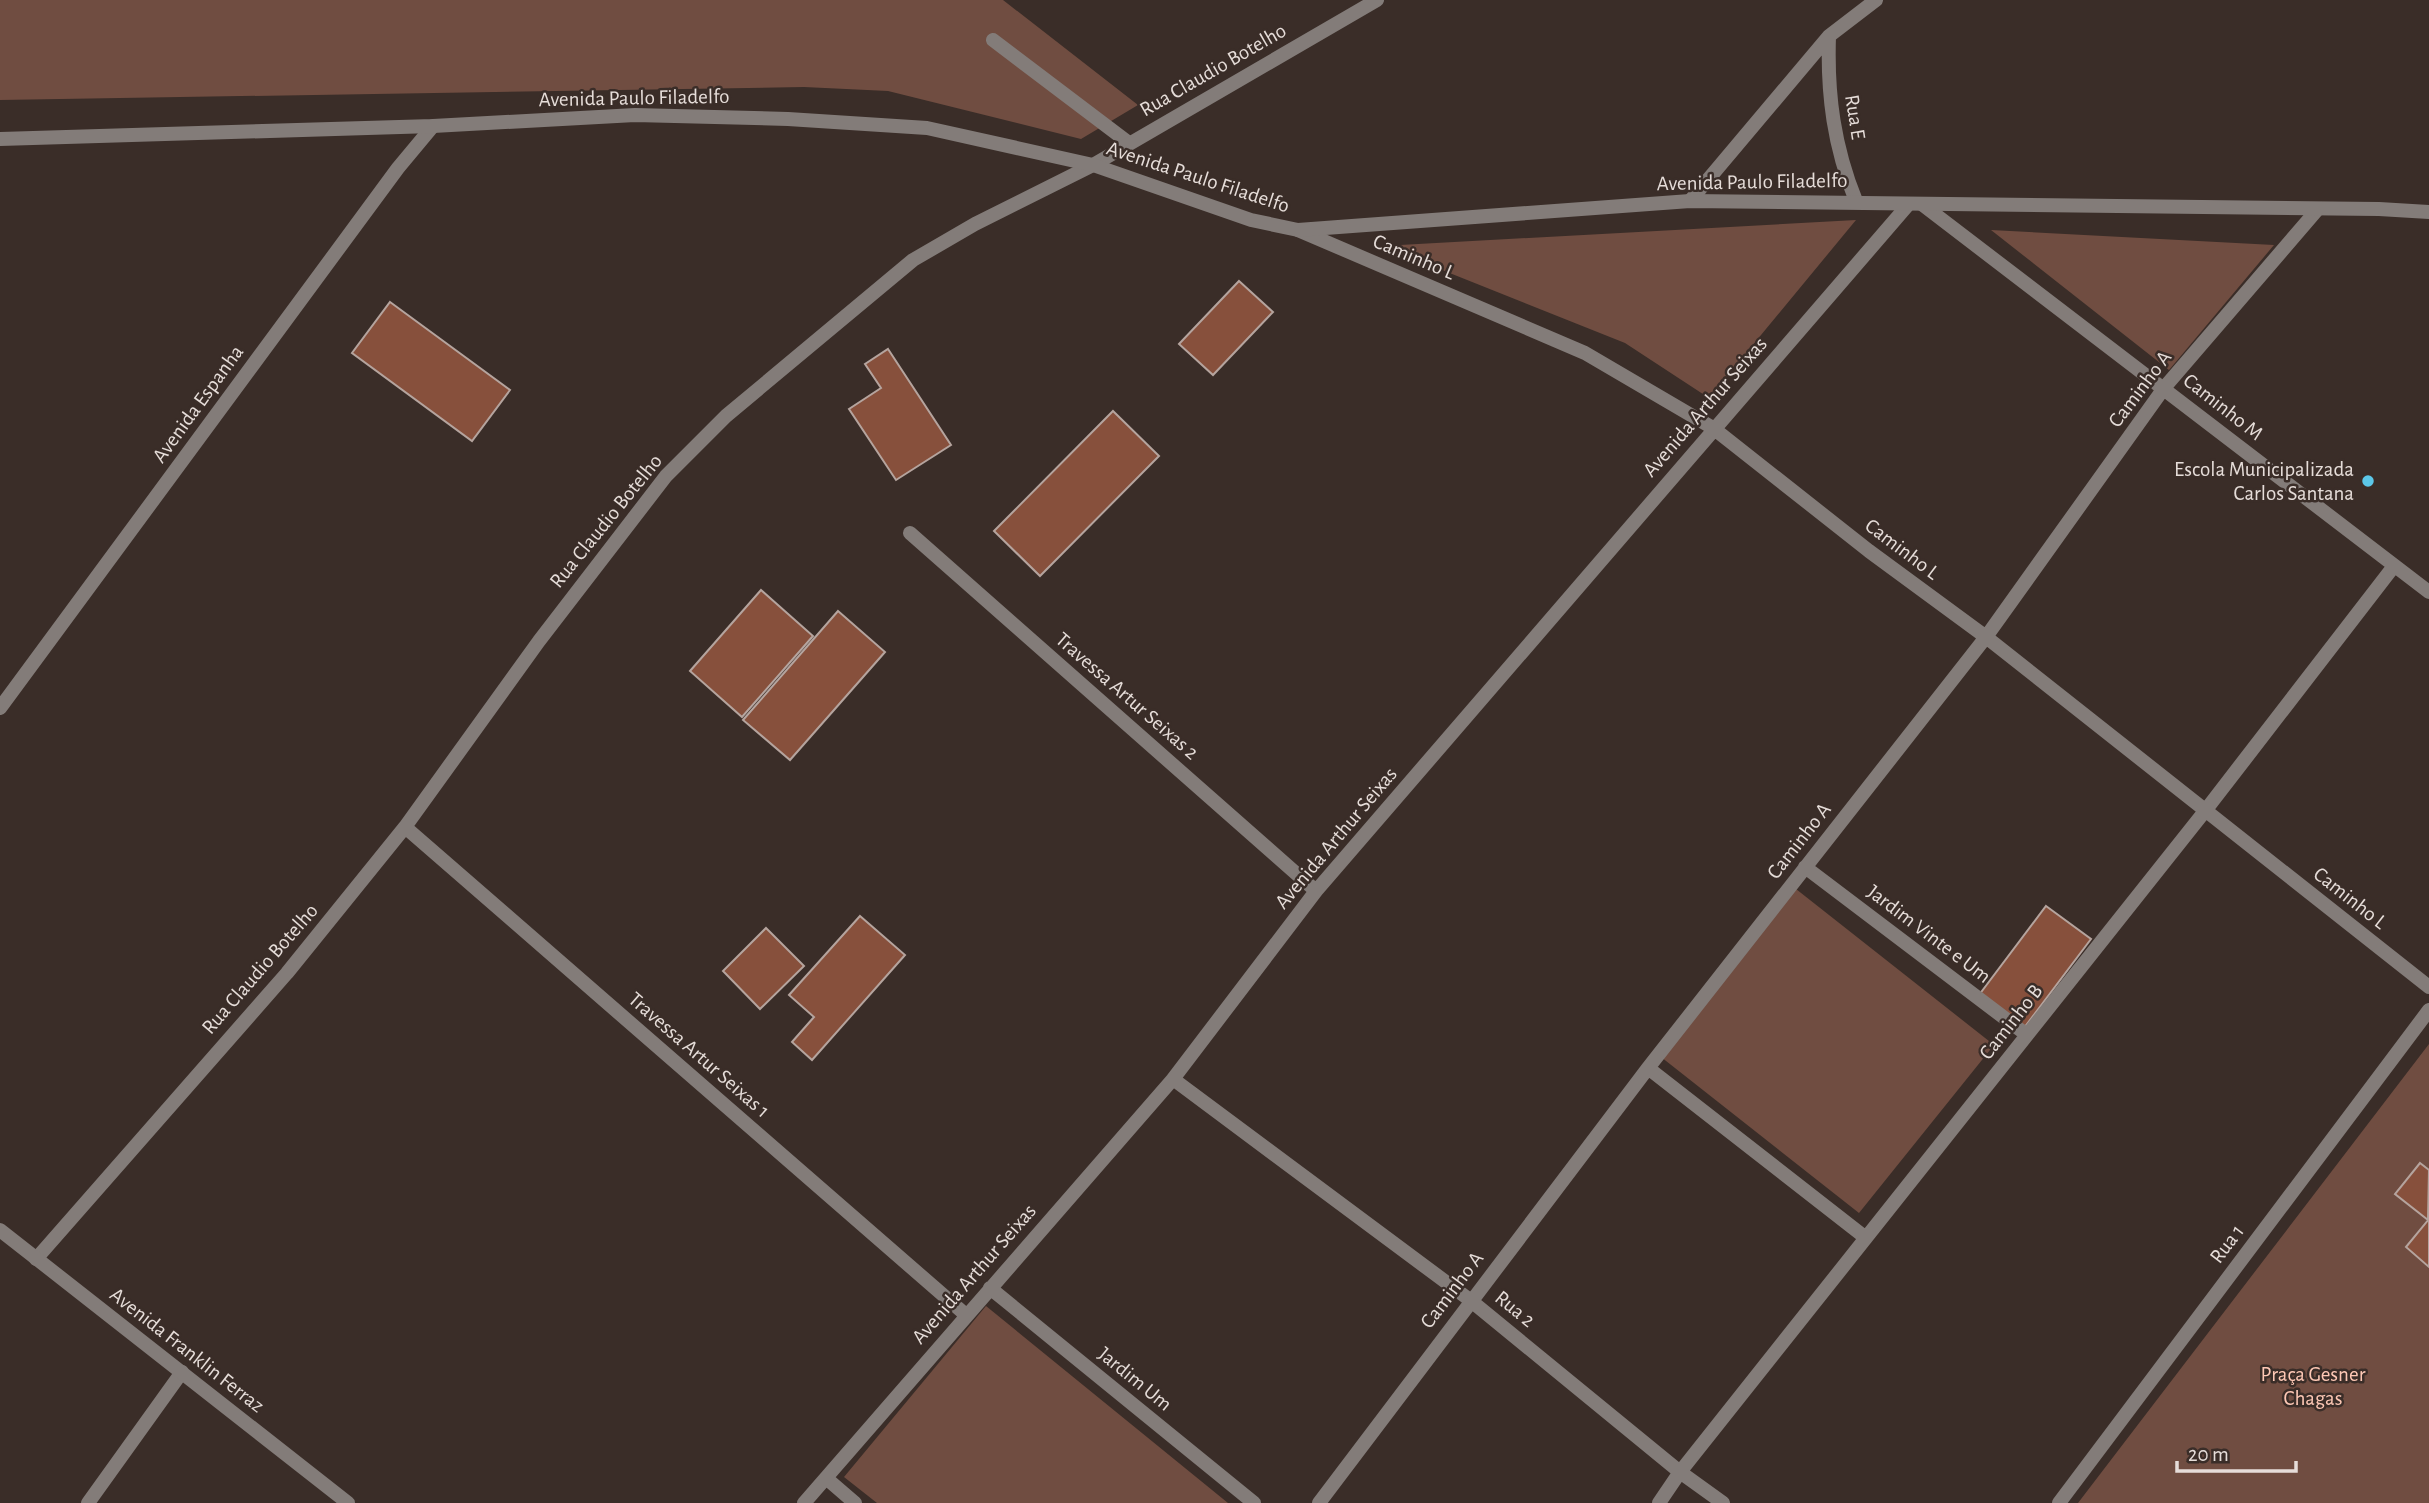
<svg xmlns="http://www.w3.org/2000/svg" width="2429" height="1503" font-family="'Alegreya Sans',sans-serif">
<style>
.green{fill:#704d41}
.building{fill:#87503c;stroke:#b5a49e;stroke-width:2}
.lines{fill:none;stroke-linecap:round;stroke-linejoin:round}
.service{stroke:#837c79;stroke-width:14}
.minor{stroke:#837c79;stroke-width:14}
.tertiary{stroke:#837c79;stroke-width:14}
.poi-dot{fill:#5cc7e8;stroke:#3a2d28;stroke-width:2.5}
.labels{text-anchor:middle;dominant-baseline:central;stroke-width:5;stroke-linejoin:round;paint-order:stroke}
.street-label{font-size:21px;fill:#e6ddd9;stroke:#3a2d28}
.poi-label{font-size:21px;fill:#e6ddd9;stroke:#3a2d28;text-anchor:end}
.park-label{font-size:21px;fill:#fec8b5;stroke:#3a2d28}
</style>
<rect width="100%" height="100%" fill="#3a2d28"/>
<path class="green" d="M0,0H1003L1138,105L1081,139L888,91L804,87L0,100Z
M1856,220L1709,398L1625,343L1382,246Z
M1991,230L2274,245L2169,370Z
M1796,889L1994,1045L1859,1213L1661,1057Z
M2429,1044V1503H2078Z
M986,1306L1228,1503H877L844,1477Z"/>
<path class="building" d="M1239,281L1273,312L1213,375L1179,344Z
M390,302L510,390L472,441L352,353Z
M888,349L951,445L896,480L849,409L881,388L865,364Z
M1113,411L1159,456L1040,576L994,531Z
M761,590L813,636L742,717L690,671Z
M838,611L885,652L790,760L743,720Z
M2046,906L2091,939L2024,1028L1979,995Z
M860,916L905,955L812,1060L792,1042L814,1017L789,995Z
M766,928L804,966L760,1009L723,971Z
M2420,1163L2429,1170L2428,1220L2395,1194Z
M2429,1219V1267L2406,1247Z"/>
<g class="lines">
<path class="service" d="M993,40L1129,143"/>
<path class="minor" d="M1829,36C1827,95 1834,147 1856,201
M1690,201L1829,36L1876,0
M1923,205L2429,592
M1298,230L1585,353L1713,428L1869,551L1986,637L2429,987
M910,533L1316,891
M0,708L398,168L433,126
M405,827L966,1315
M1805,867L2027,1035
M1648,1068L1866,1238
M1173,1079L1470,1300L1680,1472L1723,1503
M36,1259L287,973L405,827L539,641L666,476L726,416L913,260L975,224L1093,165L1377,0
M990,1288L1254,1503
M826,1478L855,1503
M88,1503L182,1372
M804,1503L1173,1079L1316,891L1907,206
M1319,1503L1648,1068L1986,637L2164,388L2317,210
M1659,1503L1680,1472L2205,811L2394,566
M2059,1503L2429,1010"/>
<path class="tertiary" d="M0,139L433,126L635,115L788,119L927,128L1093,165L1251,220L1298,230L1690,201L2379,209L2429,212
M0,1230L348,1503"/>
</g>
<circle class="poi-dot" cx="2368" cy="481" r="7"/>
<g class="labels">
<g class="street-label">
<text transform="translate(1213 70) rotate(-30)">Rua Claudio Botelho</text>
<text transform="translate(634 98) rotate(-1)">Avenida Paulo Filadelfo</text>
<text transform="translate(1855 117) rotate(81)">Rua E</text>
<text transform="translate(1198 177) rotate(18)">Avenida Paulo Filadelfo</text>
<text transform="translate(1752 182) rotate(-1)">Avenida Paulo Filadelfo</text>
<text transform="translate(1414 257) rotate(23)">Caminho L</text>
<text transform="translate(2140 389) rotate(-53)">Caminho A</text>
<text transform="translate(198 404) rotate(-54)">Avenida Espanha</text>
<text transform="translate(1705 407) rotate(-49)">Avenida Arthur Seixas</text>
<text transform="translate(2223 407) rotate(38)">Caminho M</text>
<text transform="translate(606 521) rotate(-51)">Rua Claudio Botelho</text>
<text transform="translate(1902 549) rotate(37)">Caminho L</text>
<text transform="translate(1127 696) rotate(41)">Travessa Artur Seixas 2</text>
<text transform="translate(1336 838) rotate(-50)">Avenida Arthur Seixas</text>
<text transform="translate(1799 841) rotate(-52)">Caminho A</text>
<text transform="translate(2350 898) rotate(38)">Caminho L</text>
<text transform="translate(1929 934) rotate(37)">Jardim Vinte e Um</text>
<text transform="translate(260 969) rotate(-49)">Rua Claudio Botelho</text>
<text transform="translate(2011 1022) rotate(-52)">Caminho B</text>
<text transform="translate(699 1055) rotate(41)">Travessa Artur Seixas 1</text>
<text transform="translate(2227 1244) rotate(-53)">Rua 1</text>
<text transform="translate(974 1274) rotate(-49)">Avenida Arthur Seixas</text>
<text transform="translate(1452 1290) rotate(-53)">Caminho A</text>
<text transform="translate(1515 1309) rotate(39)">Rua 2</text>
<text transform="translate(187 1350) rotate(38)">Avenida Franklin Ferraz</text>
<text transform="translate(1135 1379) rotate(39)">Jardim Um</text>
</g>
<g class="poi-label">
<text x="2354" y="469">Escola Municipalizada<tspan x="2354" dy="24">Carlos Santana</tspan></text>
</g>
<g class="park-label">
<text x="2313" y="1374">Praça Gesner<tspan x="2313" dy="24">Chagas</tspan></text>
</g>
</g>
<path d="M2177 1461v10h119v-10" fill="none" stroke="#e6ddd9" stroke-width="3.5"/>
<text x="2188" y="1461" font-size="21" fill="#e6ddd9" stroke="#3a2d28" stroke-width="5" paint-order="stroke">20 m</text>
</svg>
